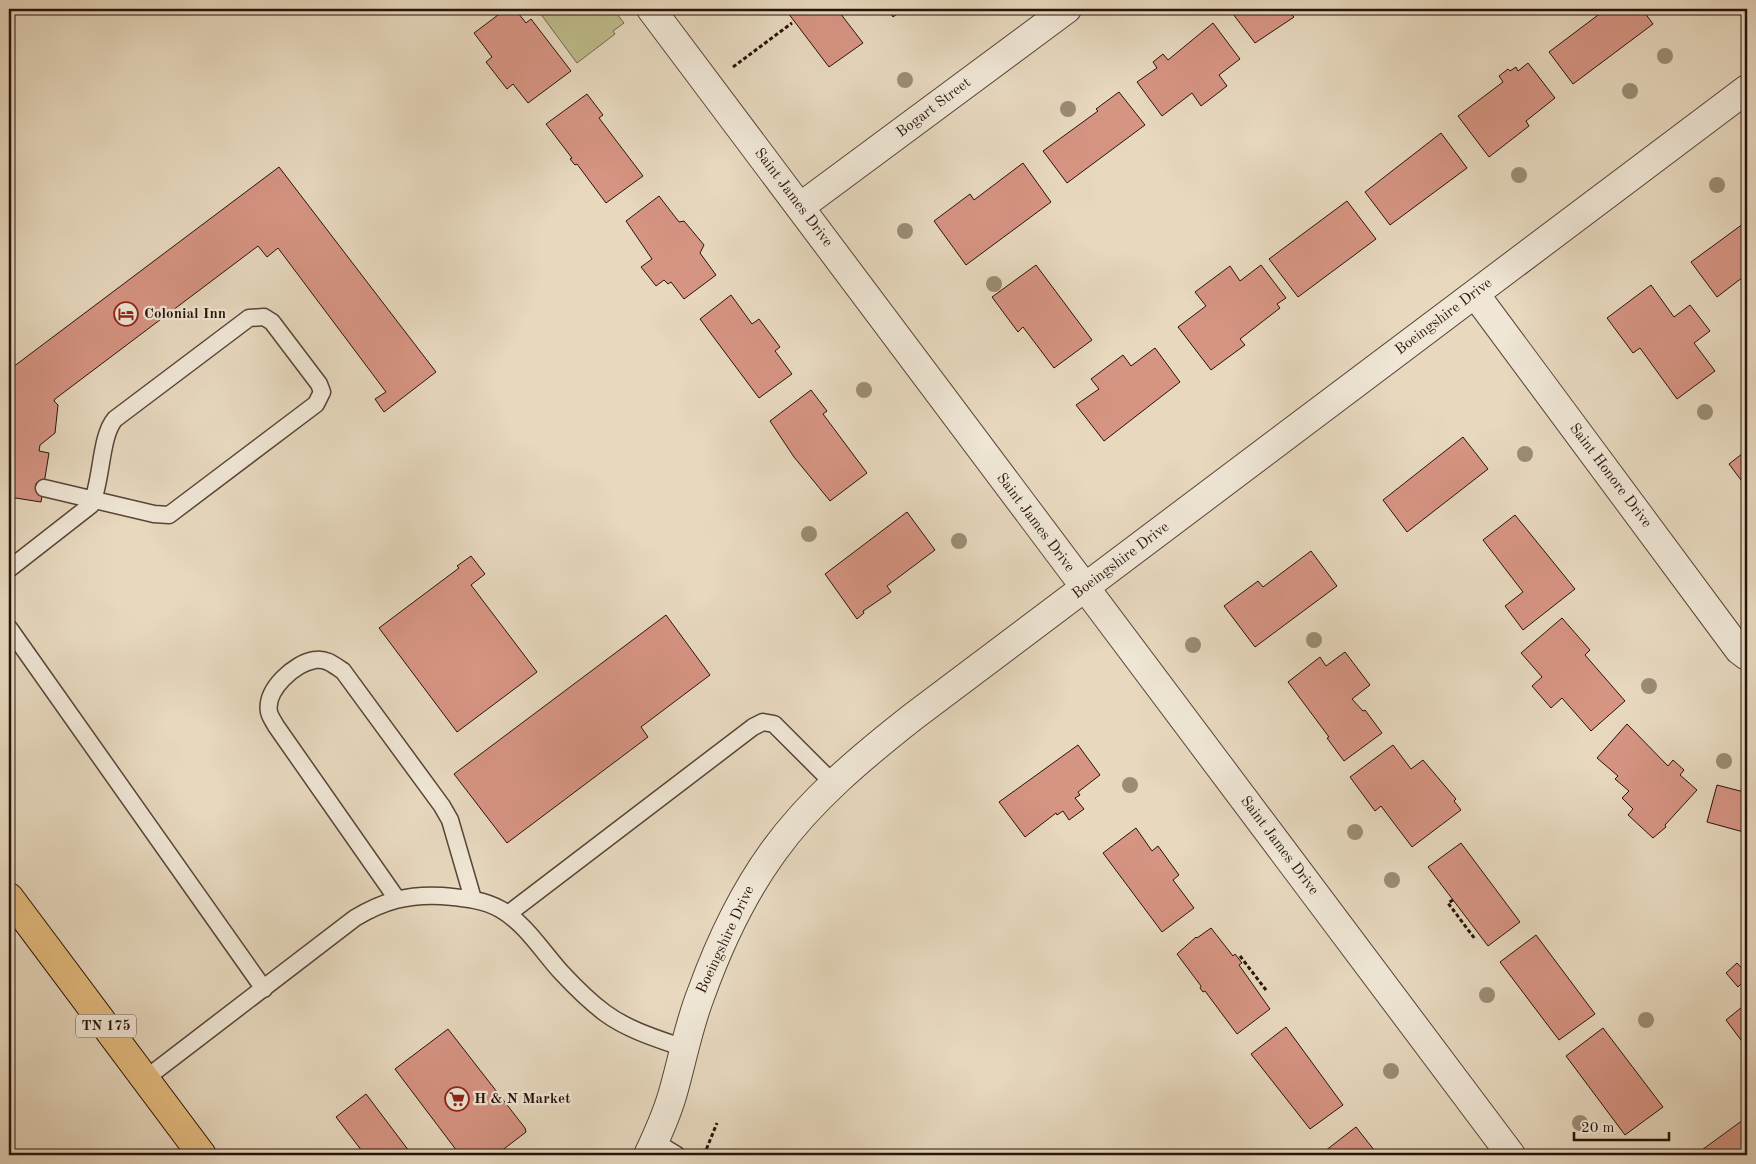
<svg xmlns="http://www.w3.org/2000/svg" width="1756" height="1164" font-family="'Old Standard TT',serif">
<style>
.green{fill:#bebc8c;stroke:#73684a}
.building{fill:#d69483;stroke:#281309}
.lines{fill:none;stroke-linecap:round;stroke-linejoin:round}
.lane-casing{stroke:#584436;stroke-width:19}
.street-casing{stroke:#584436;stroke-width:30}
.primary-casing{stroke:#281309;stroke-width:30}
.path{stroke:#281309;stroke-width:3;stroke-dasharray:4 2.5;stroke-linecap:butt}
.lane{stroke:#efe6d5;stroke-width:16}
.street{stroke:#efe6d5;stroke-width:28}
.primary{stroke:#e4bc7f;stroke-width:28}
.tree{fill:#9b8c74}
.labels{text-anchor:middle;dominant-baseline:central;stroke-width:4.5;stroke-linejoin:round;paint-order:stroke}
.shield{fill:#efe6d5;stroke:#645246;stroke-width:1}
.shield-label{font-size:14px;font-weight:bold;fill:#281309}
.street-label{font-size:15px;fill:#281309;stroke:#efe6d5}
.poi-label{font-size:15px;font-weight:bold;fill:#281309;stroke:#efe6d5;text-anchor:start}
</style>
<rect width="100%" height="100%" fill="#e7d8be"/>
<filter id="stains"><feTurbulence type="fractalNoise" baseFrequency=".004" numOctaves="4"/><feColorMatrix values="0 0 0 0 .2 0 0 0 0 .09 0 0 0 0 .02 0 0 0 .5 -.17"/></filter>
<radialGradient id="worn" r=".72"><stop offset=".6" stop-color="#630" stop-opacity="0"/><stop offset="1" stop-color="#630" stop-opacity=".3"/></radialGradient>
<path class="green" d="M537,9H613L624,23L613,31L615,34L577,63Z"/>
<path class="building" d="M506,9H515L526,23L531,19L571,71L528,103L513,84L507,89L486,62L492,57L474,33Z
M785,9H837L863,43L829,67Z
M887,9H904L893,17Z
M1233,9H1301L1292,15L1294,17L1255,43L1230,10Z
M1606,9H1642L1653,24L1573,84L1549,52Z
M1213,23L1240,59L1219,75L1227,86L1201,106L1192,93L1162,116L1137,82L1157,68L1153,62L1163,54L1168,60Z
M1528,63L1555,98L1526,121L1529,126L1489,157L1458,116L1503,82L1499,76L1508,69L1510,71L1516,67L1518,71Z
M1119,92L1145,125L1067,183L1043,151L1098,111L1096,109Z
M587,94L603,115L599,118L643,176L606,203L577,164L575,165L570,159L572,158L546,124Z
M1441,133L1467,168L1390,225L1365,192Z
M1023,163L1051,202L966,265L934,221L970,194L974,200Z
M279,167L436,372L384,412L375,399L386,392L278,248L267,257L258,246L55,399L54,401L58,405L55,433L40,445L39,451L49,453L41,502L9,497V446L11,447L12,439L9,435V370Z
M659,196L679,222L684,221L704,245L700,253L716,275L684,299L671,282L668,284L664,280L656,286L641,267L652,259L626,221Z
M1347,201L1376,239L1298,297L1269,259Z
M1747,221V274L1717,297L1691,262Z
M1036,265L1092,340L1054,368L1023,327L1018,332L992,297Z
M1261,265L1286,298L1277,304L1280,308L1240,339L1245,345L1211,370L1178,327L1206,306L1195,292L1230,266L1240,281Z
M1651,285L1674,317L1690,305L1710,331L1694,343L1715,371L1677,399L1640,348L1633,353L1607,318Z
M731,295L752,324L759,319L780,347L775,351L792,374L759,398L700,319Z
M1155,348L1180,382L1104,441L1076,405L1099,389L1091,379L1123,355L1131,366Z
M811,390L827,411L823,414L867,473L830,501L794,457L770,421Z
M1463,437L1488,469L1407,532L1383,500Z
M1747,450V488L1729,464Z
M907,512L935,550L887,586L891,592L863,611L864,613L857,619L825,574Z
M1515,515L1575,589L1523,630L1505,606L1523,592L1483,540Z
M1311,551L1337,586L1255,647L1224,606L1258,581L1263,587Z
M471,556L485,574L471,585L537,672L457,732L379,628L459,568L457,566Z
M666,615L710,675L641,727L648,737L507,843L454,774Z
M1562,618L1590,650L1585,655L1625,701L1591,731L1562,698L1551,708L1532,686L1542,677L1521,653Z
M1345,652L1370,685L1352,699L1363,711L1365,710L1382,733L1344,761L1327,738L1329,737L1288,682L1320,657L1326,666Z
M1627,724L1668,766L1673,760L1684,770L1680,775L1697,790L1665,825L1666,827L1653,838L1628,815L1633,809L1622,798L1629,791L1615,779L1618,776L1597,758Z
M1078,745L1100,775L1078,792L1080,795L1075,798L1084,809L1069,820L1063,811L1057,815L1056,813L1025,837L999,802Z
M1393,745L1411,769L1423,760L1456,799L1454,801L1461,810L1412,847L1381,806L1375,811L1350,777Z
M1717,785L1744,792L1743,795L1747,796V833L1707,822Z
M1136,828L1152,851L1158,846L1179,875L1173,880L1194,908L1162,932L1103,853Z
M1461,843L1520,922L1488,946L1428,867Z
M1211,928L1233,956L1235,954L1242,963L1239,965L1270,1009L1237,1034L1205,991L1203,992L1200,988L1201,986L1177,954L1196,937L1197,938Z
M1536,935L1595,1014L1559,1040L1500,962Z
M1737,963L1747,974V978L1738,987L1726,973Z
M1742,1007L1747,1014V1048L1726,1020Z
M1286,1027L1343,1105L1310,1129L1251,1054Z
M1603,1028L1663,1107L1625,1135L1566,1056Z
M448,1029L525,1128L526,1132L496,1155H460L395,1069Z
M366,1094L412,1155H365L336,1117Z
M1747,1117V1155H1695Z
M1356,1127L1378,1155H1329L1325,1151Z"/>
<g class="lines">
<g class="lane-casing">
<path id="lane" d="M9,569L91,505C102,482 100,436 115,419L249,318L264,317L272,322L319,384L322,392L316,404L169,515L154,514L44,488
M9,628L264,989
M397,899L276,726C274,722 270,717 269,712C265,690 294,663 315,660C326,658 334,665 343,671L442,806L450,820L473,899
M508,914L753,727L763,722L774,724L834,784
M145,1079L355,918C383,901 409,894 442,896C462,898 482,899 500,909C525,923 542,951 561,972C574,986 589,1001 605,1013C628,1030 658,1039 684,1048
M654,1141L677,1155"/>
</g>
<g class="street-casing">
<path id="street" d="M651,9L1511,1155
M800,207L1067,9
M1475,294L1739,650L1747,656
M648,1155C657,1136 666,1116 672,1096C682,1062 688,1027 701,994C719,944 742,895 773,852C811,799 863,756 914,716L1747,89"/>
</g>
<g class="primary-casing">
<path id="primary" d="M9,897L202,1155"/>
</g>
<path class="path" d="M733,67L792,23
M1453,900L1448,903L1475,939
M1240,956L1266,990
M704,1155L717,1123"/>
<use href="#lane" class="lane"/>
<use href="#street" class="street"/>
<use href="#primary" class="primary"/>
</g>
<g class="tree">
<circle cx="1665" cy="56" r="8"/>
<circle cx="905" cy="80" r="8"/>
<circle cx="1630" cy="91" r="8"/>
<circle cx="1068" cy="109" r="8"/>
<circle cx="1519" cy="175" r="8"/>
<circle cx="1717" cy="185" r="8"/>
<circle cx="905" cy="231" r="8"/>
<circle cx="994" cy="284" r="8"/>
<circle cx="864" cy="390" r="8"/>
<circle cx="1705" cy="412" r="8"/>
<circle cx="1525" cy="454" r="8"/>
<circle cx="809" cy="534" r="8"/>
<circle cx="959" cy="541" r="8"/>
<circle cx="1314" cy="640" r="8"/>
<circle cx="1193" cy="645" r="8"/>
<circle cx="1649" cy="686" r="8"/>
<circle cx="1724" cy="761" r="8"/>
<circle cx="1130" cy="785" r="8"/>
<circle cx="1355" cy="832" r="8"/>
<circle cx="1392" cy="880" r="8"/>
<circle cx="1487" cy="995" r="8"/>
<circle cx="1646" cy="1020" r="8"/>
<circle cx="1391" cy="1071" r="8"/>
<circle cx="1580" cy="1123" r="8"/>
</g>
<defs>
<g id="hotel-ring" transform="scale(1.25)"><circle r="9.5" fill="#efe6d5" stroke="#8f2418" stroke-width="1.5"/><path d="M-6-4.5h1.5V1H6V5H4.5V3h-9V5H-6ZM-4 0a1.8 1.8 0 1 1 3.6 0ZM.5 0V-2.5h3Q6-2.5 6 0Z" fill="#8f2418"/></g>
<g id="supermarket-ring" transform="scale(1.25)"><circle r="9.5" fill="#efe6d5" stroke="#8f2418" stroke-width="1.5"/><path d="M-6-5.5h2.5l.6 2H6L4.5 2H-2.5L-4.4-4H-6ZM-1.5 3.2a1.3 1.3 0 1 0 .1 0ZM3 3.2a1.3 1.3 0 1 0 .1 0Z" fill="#8f2418"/></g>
</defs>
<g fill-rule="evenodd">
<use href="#hotel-ring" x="126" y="314"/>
<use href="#supermarket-ring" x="457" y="1099"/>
</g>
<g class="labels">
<rect class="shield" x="76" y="1014.5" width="60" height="23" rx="4"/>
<g class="shield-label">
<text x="106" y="1026">TN 175</text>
</g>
<g class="street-label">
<text transform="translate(934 108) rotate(-37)">Bogart Street</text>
<text transform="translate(793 198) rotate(53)">Saint James Drive</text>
<text transform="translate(1444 317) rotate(-37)">Boeingshire Drive</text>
<text transform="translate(1610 476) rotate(53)">Saint Honore Drive</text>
<text transform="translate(1035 523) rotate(53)">Saint James Drive</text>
<text transform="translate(1121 561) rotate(-37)">Boeingshire Drive</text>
<text transform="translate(1279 846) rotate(53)">Saint James Drive</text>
<text transform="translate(726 940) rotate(-65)">Boeingshire Drive</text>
</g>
<g class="poi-label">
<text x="144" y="314">Colonial Inn</text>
<text x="474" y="1099">H &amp; N Market</text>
</g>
</g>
<rect width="1756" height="1164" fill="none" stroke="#e7d8be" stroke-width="30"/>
<rect x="10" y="10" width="1736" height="1144" fill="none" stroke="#281309" stroke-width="2.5"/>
<rect x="15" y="15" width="1726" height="1134" fill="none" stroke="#281309"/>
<path d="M1574 1132v8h95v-8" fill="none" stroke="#281309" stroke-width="2.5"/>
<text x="1581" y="1132" font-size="15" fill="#281309" stroke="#efe6d5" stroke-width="4" paint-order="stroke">20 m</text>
<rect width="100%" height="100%" filter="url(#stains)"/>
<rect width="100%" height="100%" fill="url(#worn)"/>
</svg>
